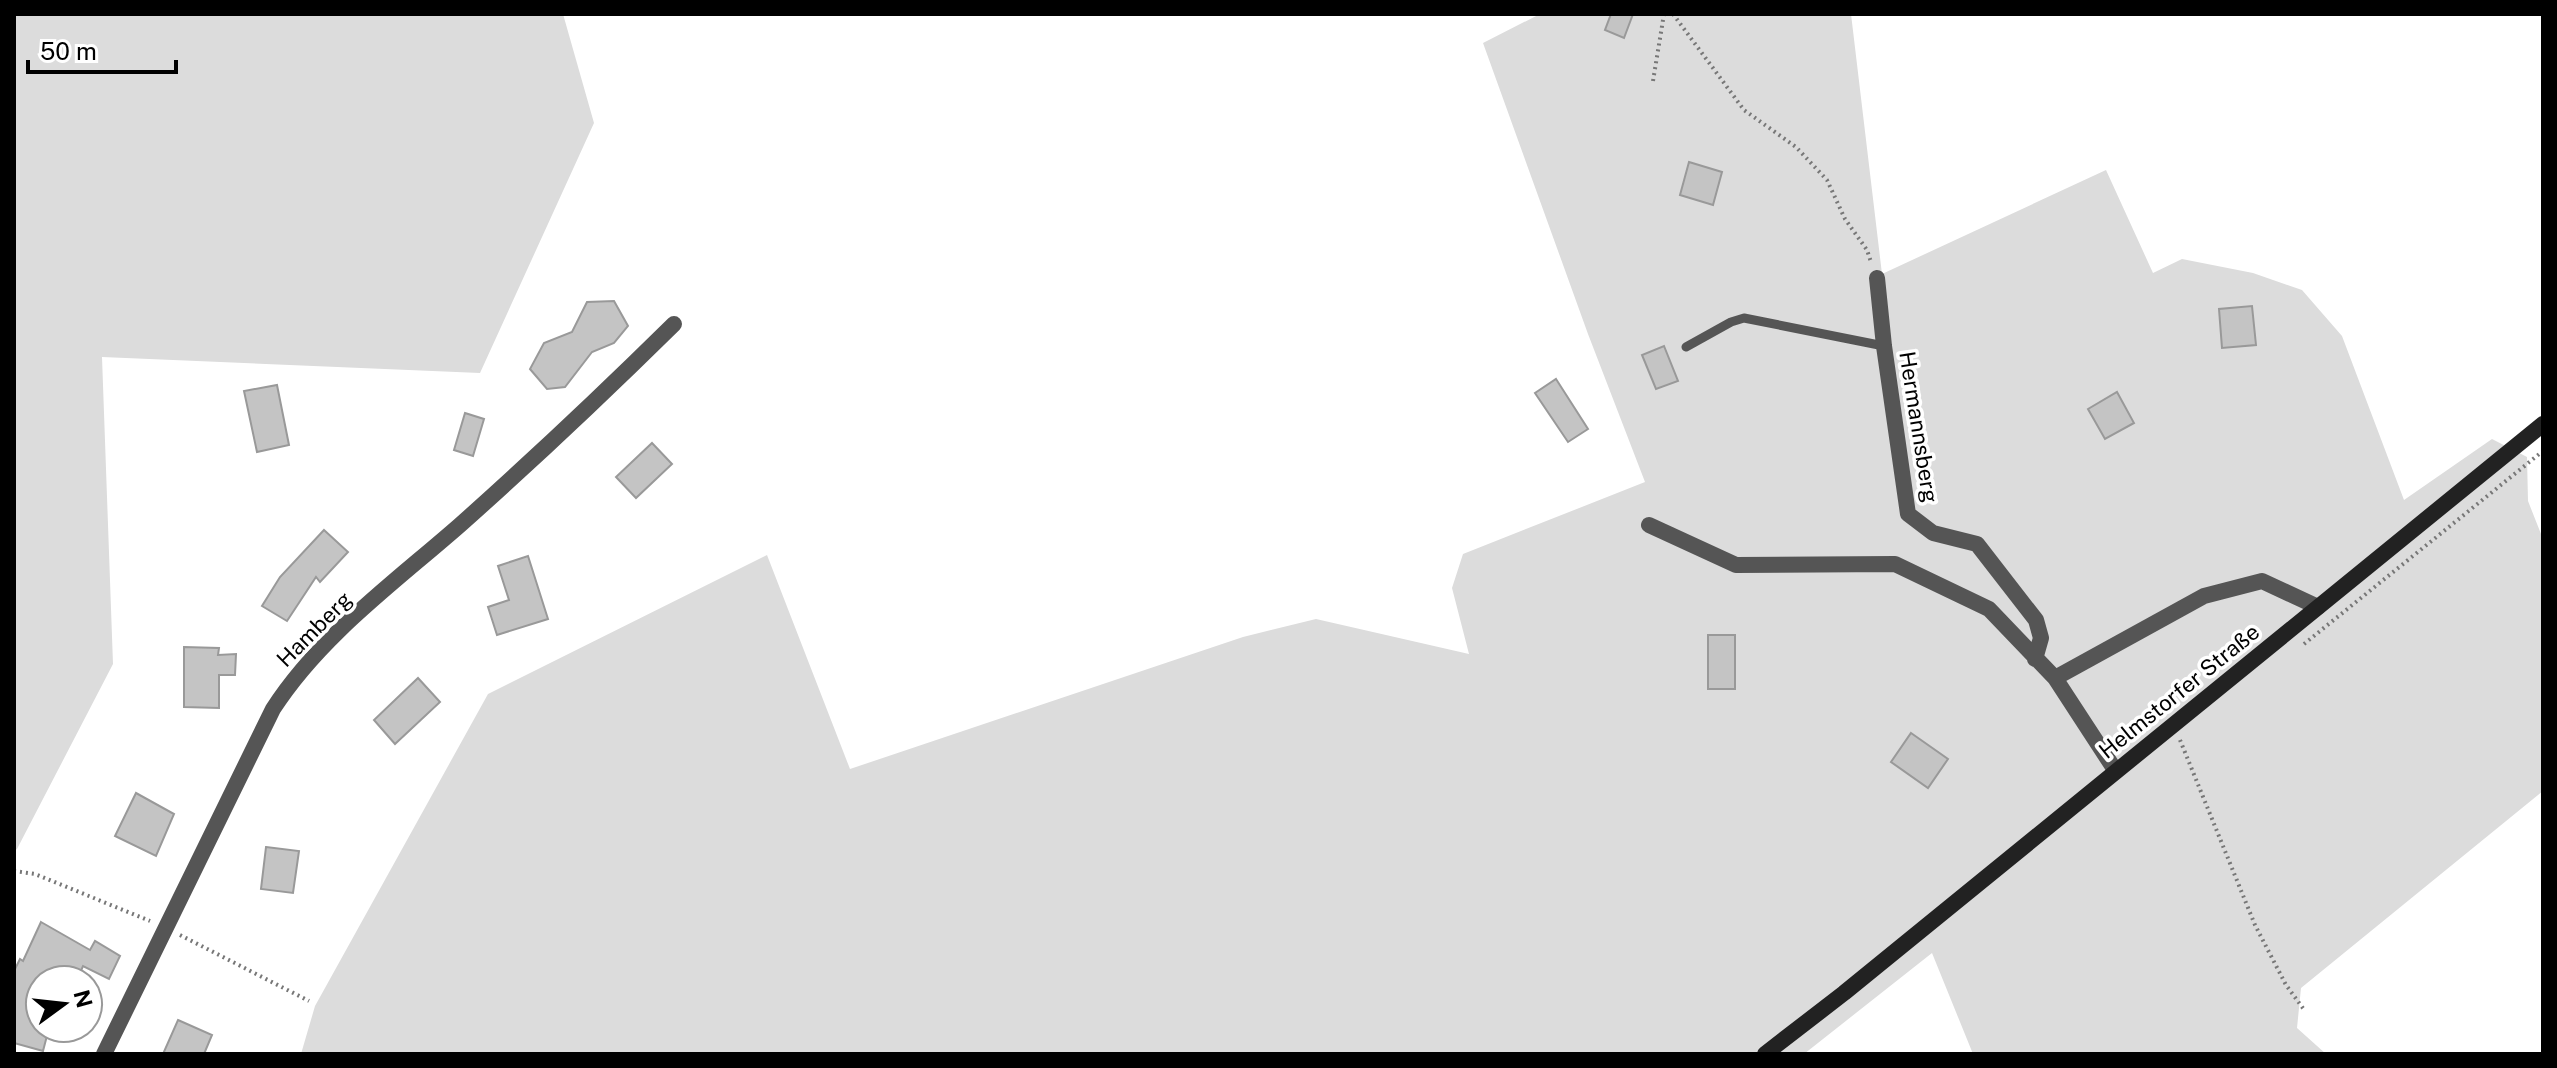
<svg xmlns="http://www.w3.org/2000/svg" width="2557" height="1068" font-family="'Public Sans',sans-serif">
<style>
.green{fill:#dcdcdc}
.building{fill:#c4c4c4;stroke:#999;stroke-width:2}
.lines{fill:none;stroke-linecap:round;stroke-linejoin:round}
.path{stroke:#777;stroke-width:4;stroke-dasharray:2 4;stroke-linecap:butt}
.lane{stroke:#555;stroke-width:9}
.street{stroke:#555;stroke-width:16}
.secondary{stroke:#222;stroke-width:16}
.labels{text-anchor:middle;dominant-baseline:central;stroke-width:7;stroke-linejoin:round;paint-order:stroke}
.street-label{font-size:22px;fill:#000;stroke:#fff}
</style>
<rect width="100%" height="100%" fill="#fff"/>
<path class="green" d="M14,14H563L594,123L480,373L102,357L113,664L17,849L14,851Z
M1540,14H1851L1882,274L2106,170L2153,273L2182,259L2253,273L2302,290L2342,336L2404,500L2492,439L2527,457L2528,501L2543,539V791L2301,988L2297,1028L2326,1054H1973L1932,953L1804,1054H301L315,1006L488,694L767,555L850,769L1243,637L1316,619L1469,654L1452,588L1463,554L1645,482L1588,334L1483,43Z"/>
<path class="building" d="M1611,14H1633L1624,38L1605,30Z
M1689,162L1722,172L1713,205L1680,195Z
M614,301L628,326L614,343L592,352L565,387L547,389L530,369L544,343L572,332L587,302Z
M2252,306L2256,345L2222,348L2219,309Z
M1664,346L1678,381L1656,389L1642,355Z
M1556,379L1588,429L1568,442L1535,393Z
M277,385L289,445L257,452L244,391Z
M2117,392L2134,423L2105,439L2088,409Z
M465,413L484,419L473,456L454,450Z
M652,443L672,464L636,498L616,477Z
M324,530L348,552L320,582L316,577L287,621L262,606L280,577Z
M528,556L548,619L497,635L488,607L509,600L498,566Z
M1708,635H1735V689H1708Z
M184,647L219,648L218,655L236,654L235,675H219V708L184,707Z
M418,678L440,702L395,744L374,720Z
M1911,733L1948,759L1928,788L1891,762Z
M136,793L174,814L156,856L115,836Z
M266,847L299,851L293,893L261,889Z
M41,922L90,950L95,941L120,956L109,979L83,966L77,980H40V1028H49L43,1051L14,1043V971L20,959L23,961Z
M178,1020L212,1035L204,1054H163Z"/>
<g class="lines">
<path class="path" d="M1673,14L1744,110L1796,147L1827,180L1845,219L1867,250L1871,262
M1653,81L1664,14
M2304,644L2543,451
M2180,740L2255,925L2286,985L2305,1011
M14,871L35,874L150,921
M180,935L309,1001"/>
<path class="lane" d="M1686,347L1731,322L1744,318L1884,346"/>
<path class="street" d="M1877,278L1884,346L1908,514L1933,533L1977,544L2036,620L2041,638L2035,659
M1649,525L1736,565L1895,564L1989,609L2055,678L2115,770
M2055,678L2204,596L2262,581L2318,607
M104,1054L273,709C320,636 395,582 460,525C533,460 604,393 674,324"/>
<path class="secondary" d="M1765,1054L1844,993L2543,424"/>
</g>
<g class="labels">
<g class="street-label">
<text transform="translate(1919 427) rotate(81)">Hermannsberg</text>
<text transform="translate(314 629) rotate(-45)">Hamberg</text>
<text transform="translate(2179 691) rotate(-39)">Helmstorfer Straße</text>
</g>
</g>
<rect width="2557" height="1068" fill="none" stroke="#000000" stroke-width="32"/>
<g transform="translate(64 1004) rotate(75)"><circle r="38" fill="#ffffff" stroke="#999999" stroke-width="2"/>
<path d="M0-6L14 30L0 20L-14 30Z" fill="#000000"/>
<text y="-12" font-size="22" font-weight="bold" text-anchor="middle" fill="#000000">N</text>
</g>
<path d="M28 60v12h148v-12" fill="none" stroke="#000000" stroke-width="4"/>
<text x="40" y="60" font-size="24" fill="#000000" stroke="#ffffff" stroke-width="6" paint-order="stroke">50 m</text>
</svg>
